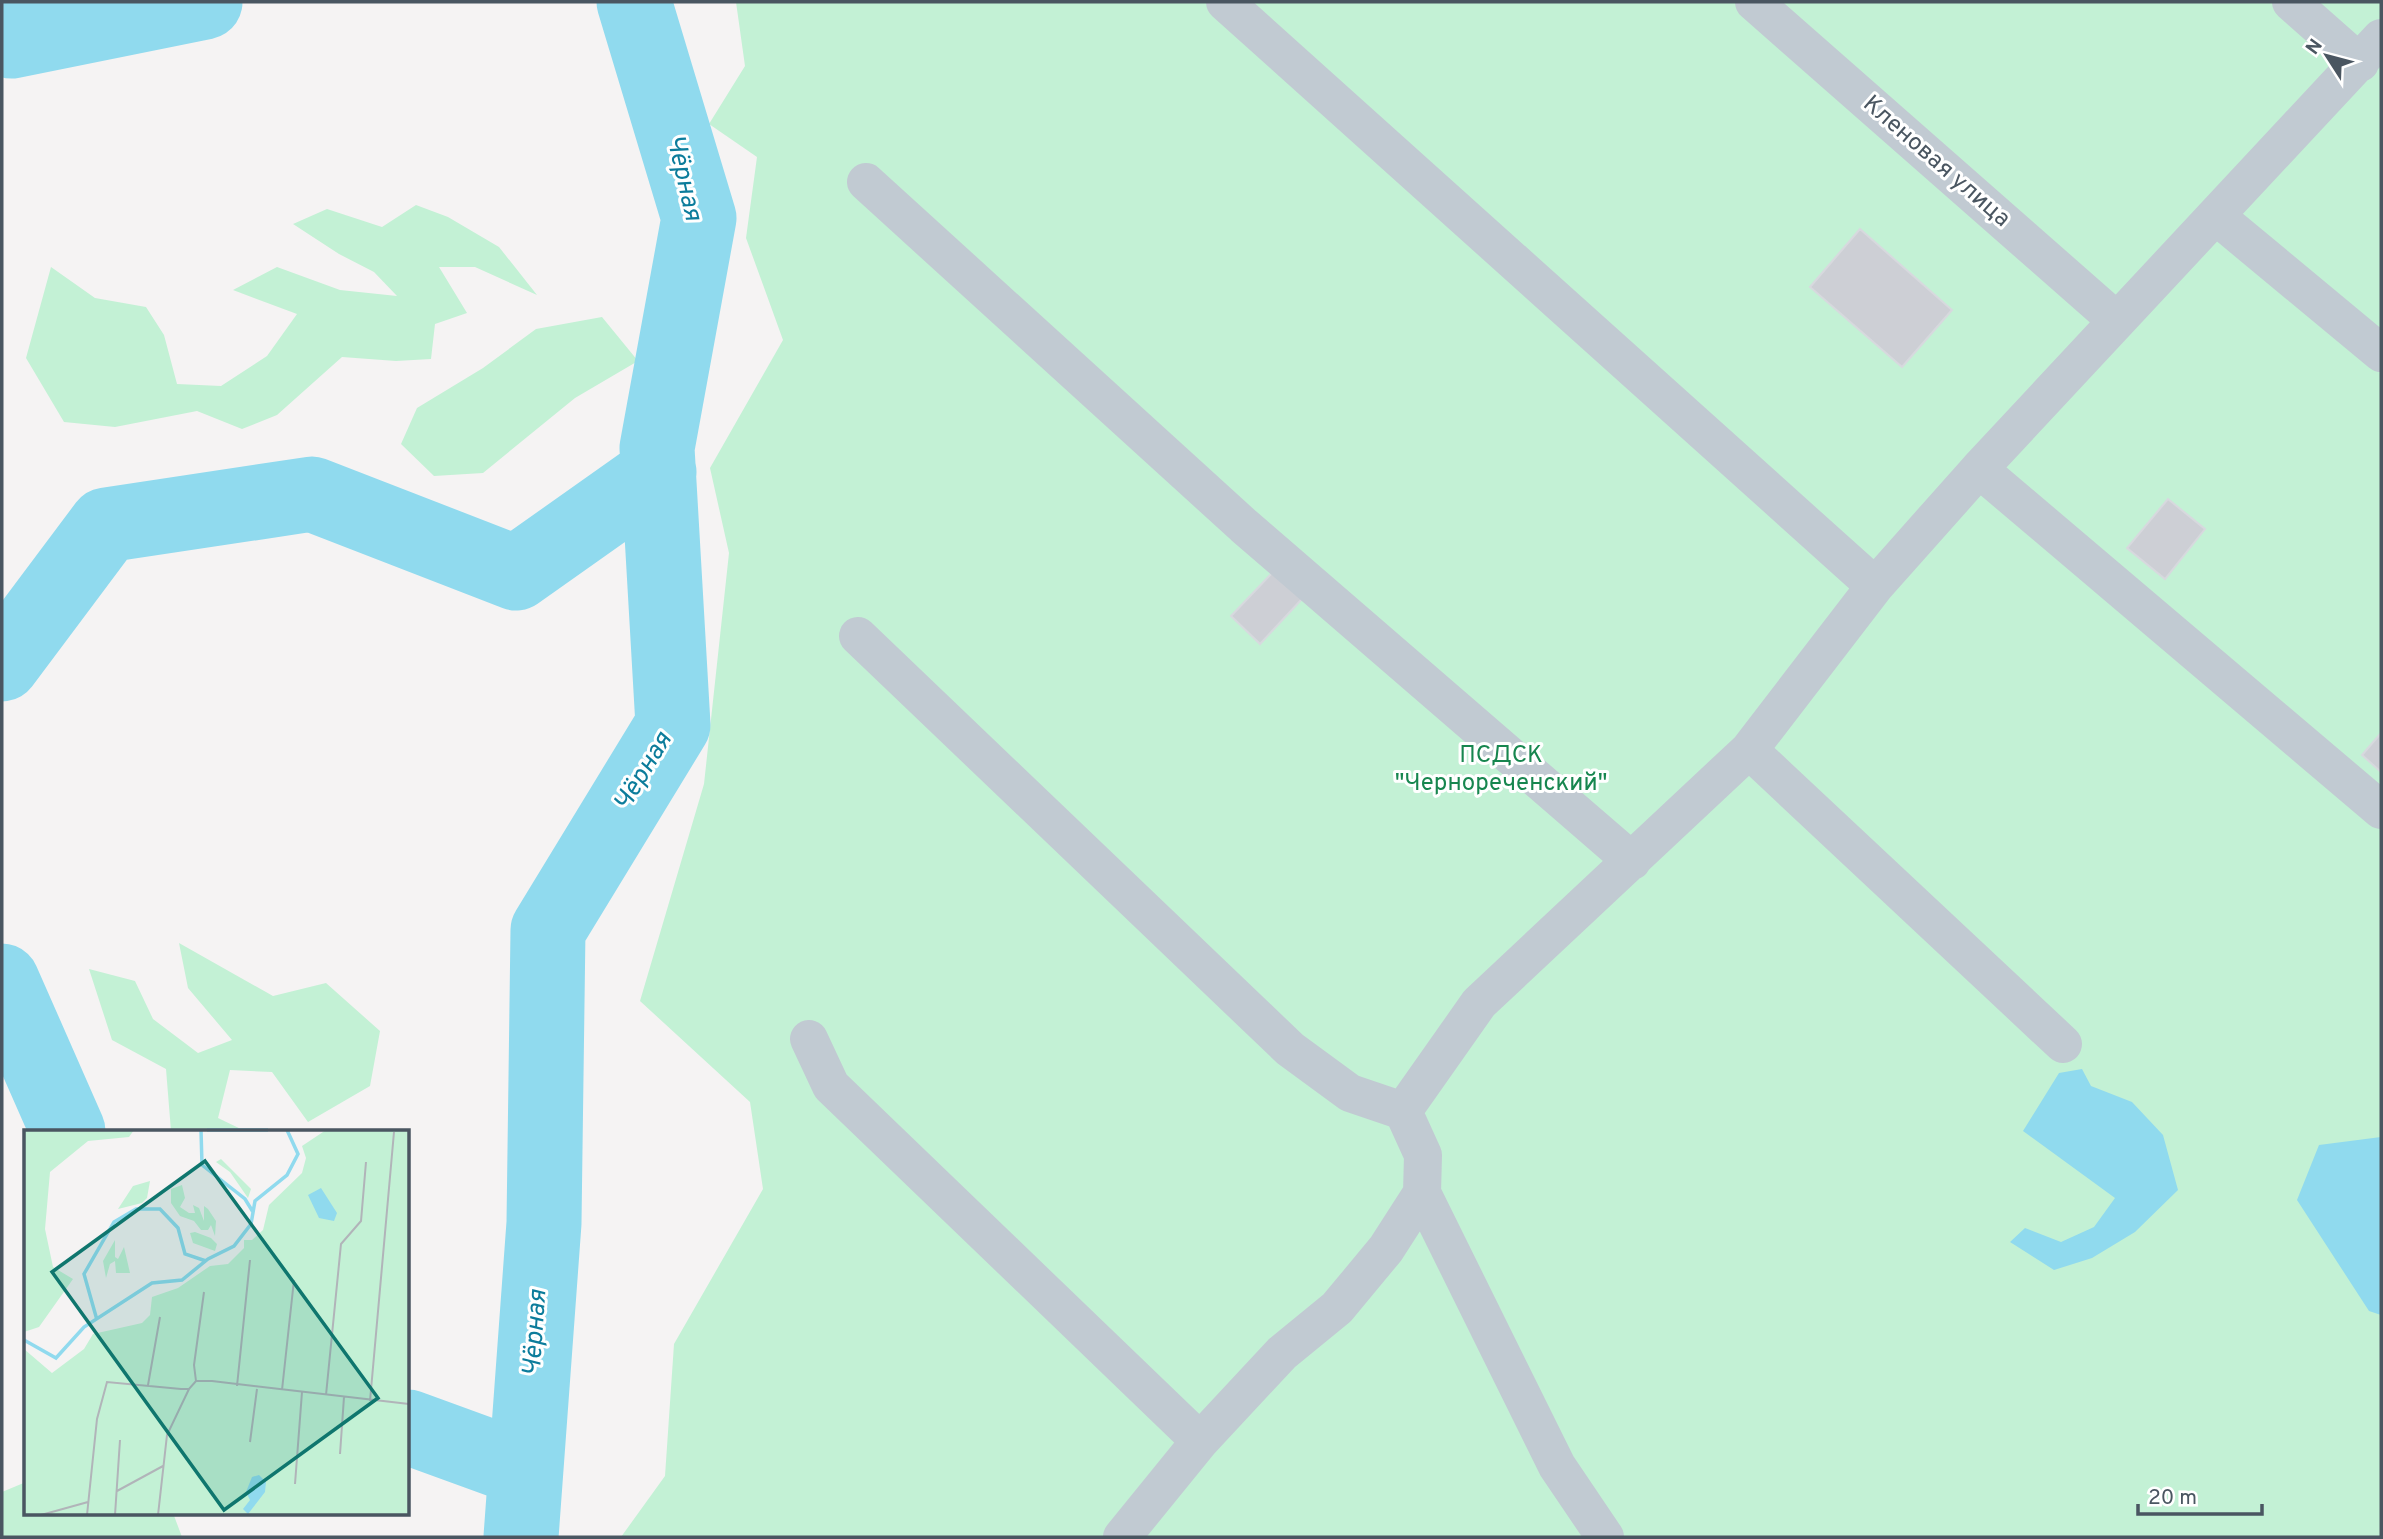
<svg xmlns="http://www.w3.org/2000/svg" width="2383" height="1539" font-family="Overpass,sans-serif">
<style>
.green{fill:#c3f1d5}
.water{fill:#90daee}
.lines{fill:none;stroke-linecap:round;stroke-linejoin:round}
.river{stroke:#90daee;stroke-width:75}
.building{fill:#cdcfd5;stroke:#d7d9de;stroke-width:2}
.minor{stroke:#c1cad2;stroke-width:38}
.labels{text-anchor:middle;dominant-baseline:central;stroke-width:6;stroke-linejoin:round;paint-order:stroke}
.street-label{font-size:24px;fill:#4a5661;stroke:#fff}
.park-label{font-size:24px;fill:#17864f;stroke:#fff}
.water-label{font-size:26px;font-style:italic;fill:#0c7c9b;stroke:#fff}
.inset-river{fill:none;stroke:#90daee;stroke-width:3.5}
.inset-road{fill:none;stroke:#b1b4b9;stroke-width:2}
.view{fill:#0f766e;fill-opacity:0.15;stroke:#0f766e;stroke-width:3.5}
.inset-edge{fill:none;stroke:#4a5661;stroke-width:3.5}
</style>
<rect width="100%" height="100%" fill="#f5f3f3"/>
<path class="green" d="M736,2H2381V1537H621L665,1476L674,1344L763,1189L750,1102L640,1001L704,784L729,553L710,468L783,340L746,238L757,157L709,124L745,66Z
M416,205L448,217L499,247L537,295L475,267H439L467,313L435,324L431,359L396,361L342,357L277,415L242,429L197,411L115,427L64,422L26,358L51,267L95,298L146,307L164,335L177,384L221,386L267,356L297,314L233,290L277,267L340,290L397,296L374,272L339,254L293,224L327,209L382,227Z
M602,317L638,361L575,398L483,473L434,476L401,444L417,408L483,368L536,329Z
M179,943L273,996L326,983L380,1031L370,1086L308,1122L272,1072L230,1070L218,1118L245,1131H171L166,1069L112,1040L89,969L135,981L153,1019L198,1053L232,1040L188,988Z
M26,1482V1513H173L182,1537H2V1492Z"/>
<path class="water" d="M2082,1069L2091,1086L2132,1102L2163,1135L2178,1190L2135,1232L2092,1258L2054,1270L2010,1242L2025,1228L2061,1242L2094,1227L2115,1198L2023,1131L2059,1073Z
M2381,1137V1315L2369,1311L2297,1200L2319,1145Z"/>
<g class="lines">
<path class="river" d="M2,33L12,41L205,2
M2,664L106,525L312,494L516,573L659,472
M2,981L68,1131
M408,1427L526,1470
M521,1537L544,1223L548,930L673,725L657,448L699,218L634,2"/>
</g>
<path class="building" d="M1860,229L1952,310L1902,367L1810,287Z
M2168,499L2205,529L2165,579L2127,548Z
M1273,572L1302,599L1260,644L1231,616Z
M2381,733V772L2362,755Z"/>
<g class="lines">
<path class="minor" d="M1225,2L1875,586
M1754,2L2117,321
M2291,2L2360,63
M866,182L1244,526L1632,861
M2216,216L2381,353
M1979,469L2381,810
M858,636L1290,1049L1350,1093L1403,1111L1423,1155L1422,1193L1386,1249L1337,1308L1282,1353L1200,1441L1122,1537
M1749,750L2063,1044
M809,1039L831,1086L1200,1441
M1403,1111L1479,1003L1749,750L1875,586L1979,469L2381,38
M1422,1193L1557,1466L1605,1537"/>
</g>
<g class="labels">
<g class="street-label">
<text transform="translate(1936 162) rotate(41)">Кленовая улица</text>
</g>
<g class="park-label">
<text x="1501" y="756">ПСДСК<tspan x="1501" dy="28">"Чернореченский"</tspan></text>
</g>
<g class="water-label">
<text transform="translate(683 178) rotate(77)">Чёрная</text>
<text transform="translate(644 772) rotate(-59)">Чёрная</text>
<text transform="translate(536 1333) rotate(-86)">Чёрная</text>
</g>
</g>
<g transform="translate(24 1130)">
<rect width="385" height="385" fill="#f5f3f3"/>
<path d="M0,0H110L105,7L64,11L26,42L21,99L29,137L49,149L15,197L0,202ZM302,0H385V385H0V219L28,243L60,219L69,204L118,193L126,185L128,167L154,158L186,136L204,134L220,118V110H228L239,100L245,75L278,43L282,28L278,16ZM197,29L227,59L224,68L206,42L192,32ZM126,51L123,68L118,73L94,79L109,56ZM158,55L161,68L156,77L165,83H171L169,75L175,78L180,91V76L184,79L192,91L191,106L187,95L184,100H177L170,91L156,86L147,73V59ZM171,102L187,108L193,114L191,121L169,113L166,103ZM91,110V127L94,129L100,117L106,143H92L91,131L86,134L82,148L79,131Z" fill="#c3f1d5"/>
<path d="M297,58L313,83L310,91L295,88L284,65ZM235,345L242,352L241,362L224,384L219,379L226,370L222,362L228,347Z" fill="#90daee"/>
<path class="inset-river" d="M177,0L178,35L221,69L229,82M183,0H244M73,190L60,144L90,92L112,79H136L154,98L161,124L182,131M0,210L32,228L60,197L128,153L158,150L184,129L210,116L227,94L231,71L263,45L274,24L263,0"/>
<path class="inset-road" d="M172,251L170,235L180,162M124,255L136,187M213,256L226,130M258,260L270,150M302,265L317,114L337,91L342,32M346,271L370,2M226,312L233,259M316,324L320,267M271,354L278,262M93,361L139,336M17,385L64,372M63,385L73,289L83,252L157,259H165L172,251H188L385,274M91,385L96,310M134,385L143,305L165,259"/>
<path class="view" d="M181,31L354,268L200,380L28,142Z"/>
<rect width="385" height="385" class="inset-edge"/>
</g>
<rect width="2383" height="1539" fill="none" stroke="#4a5661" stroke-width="7"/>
<g transform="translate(2327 56) rotate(306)" stroke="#ffffff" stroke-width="5" paint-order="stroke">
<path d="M0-5L12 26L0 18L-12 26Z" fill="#4a5661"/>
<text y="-10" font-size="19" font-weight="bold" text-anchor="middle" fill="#4a5661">N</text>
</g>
<path d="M2138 1504v10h124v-10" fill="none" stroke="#4a5661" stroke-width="3.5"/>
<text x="2148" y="1504" font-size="21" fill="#4a5661" stroke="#ffffff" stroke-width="5" paint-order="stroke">20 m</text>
</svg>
